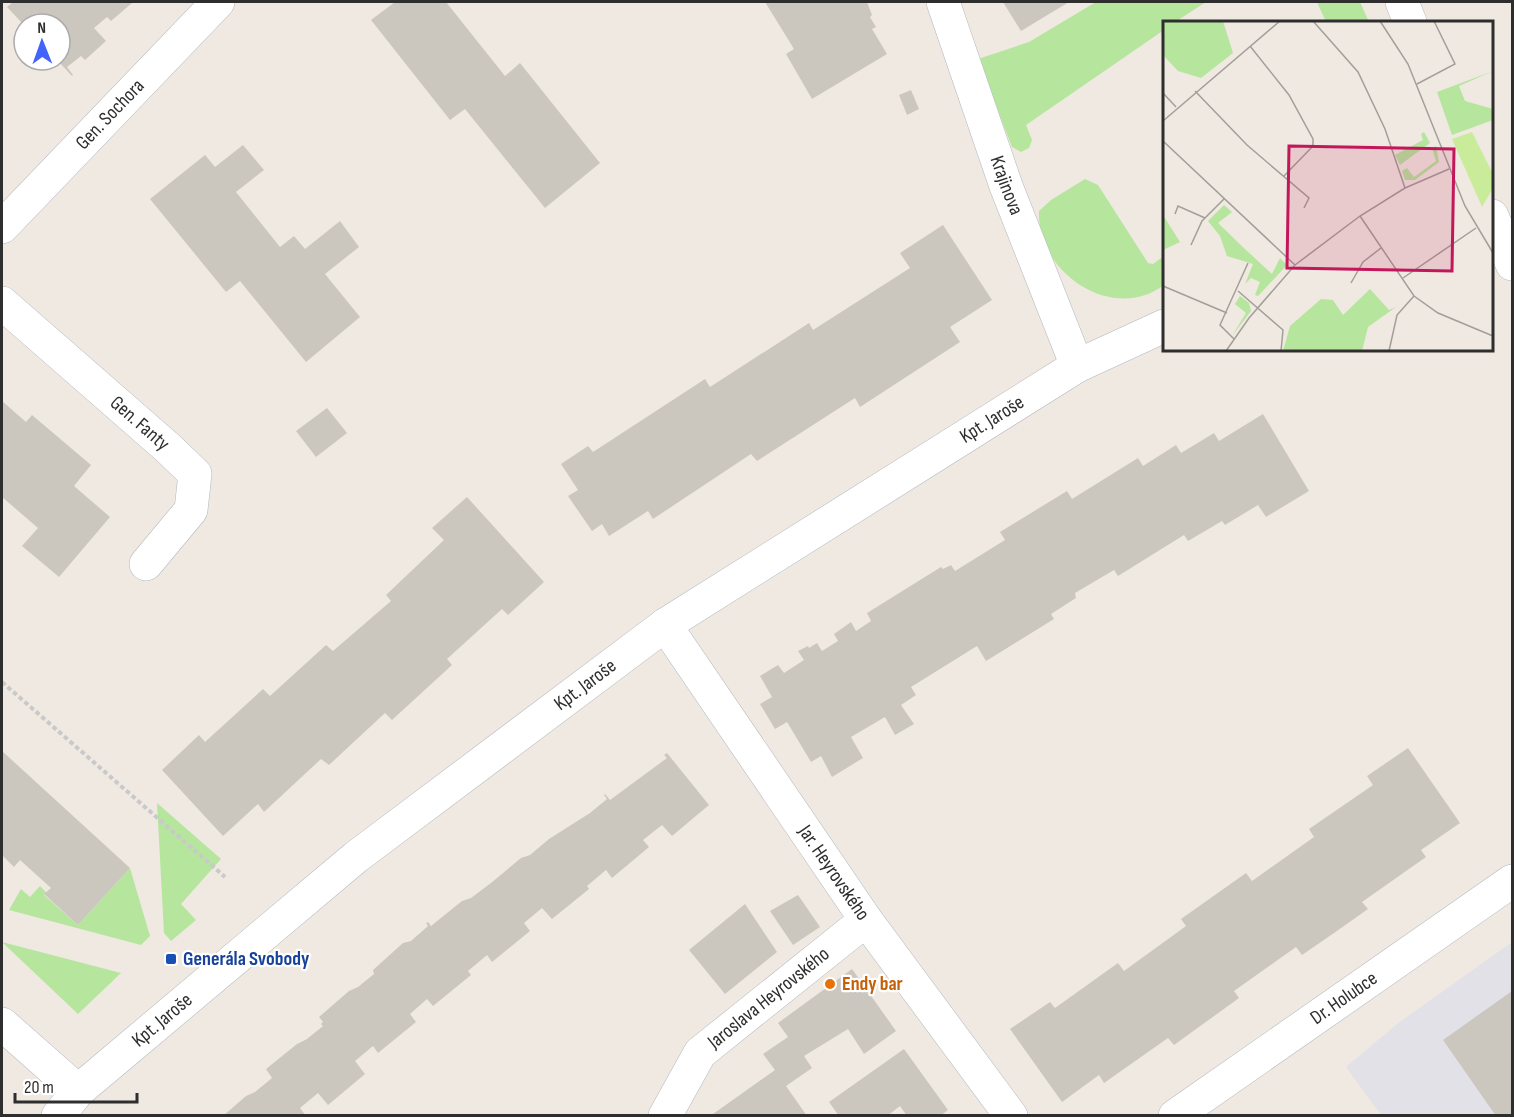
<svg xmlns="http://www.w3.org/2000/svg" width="1514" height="1117" font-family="'Sofia Sans Condensed',sans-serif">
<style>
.industrial{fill:#e3e1e8}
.green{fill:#b6e59e}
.building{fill:#cbc7bf}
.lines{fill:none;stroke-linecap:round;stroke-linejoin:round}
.minor-casing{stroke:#b4b7c1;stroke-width:34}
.path{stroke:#c9c9c9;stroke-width:4;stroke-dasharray:4.5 3;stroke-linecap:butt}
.minor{stroke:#fff;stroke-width:33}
.transit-dot{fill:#1a4fb4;stroke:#fff;stroke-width:2}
.food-dot{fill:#e8710a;stroke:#fff;stroke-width:2}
.labels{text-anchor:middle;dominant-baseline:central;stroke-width:4.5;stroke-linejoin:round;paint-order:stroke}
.street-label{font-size:20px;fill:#2e2e2e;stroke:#fff}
.transit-label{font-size:20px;font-weight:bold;fill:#164399;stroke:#fff;text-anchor:start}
.food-label{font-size:20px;font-weight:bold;fill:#c56008;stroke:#fff;text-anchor:start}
.inset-road{fill:none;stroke:#a29e99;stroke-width:1.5}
.view{fill:#c2185b;fill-opacity:0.15;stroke:#c2185b;stroke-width:3}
.inset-edge{fill:none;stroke:#2e2e2e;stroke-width:3}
</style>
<rect width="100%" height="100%" fill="#efe9e1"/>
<path class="industrial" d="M1512,942V1115H1381L1346,1067L1397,1024Z"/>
<path class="green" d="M1096,2H1206L1175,22H1164V30L1026,125L1032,140L1029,148L1021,152L1012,147L978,59L1029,42Z
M1317,2H1360L1369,22H1326Z
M1085,179L1098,185L1148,263L1153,264L1164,256V285C1112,324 1036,272 1039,211L1051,200Z
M157,803L221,859L181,904L196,920L171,941L164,933Z
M130,868L150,936L141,945L9,910L21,889L30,897L40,886L46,892L44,895L78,925Z
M2,942L121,973L78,1014Z"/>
<path class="building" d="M13,2H131L132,3L111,21L107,17L94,28L106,41L85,60L81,56L67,67L73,75L72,76L57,60H60V24H23L7,7Z
M395,2H446L505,76L520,63L600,163L545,208L465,109L450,120L371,20Z
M765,2H867L872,15L870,17L876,27L872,29L887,54L812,99L786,54L794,49Z
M1003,2H1069L1021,31Z
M911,90L919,109L907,115L899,95Z
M243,145L264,170L236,192L280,247L294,236L305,249L340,221L359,247L325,274L360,317L306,362L240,281L226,292L150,199L205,155L215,167Z
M943,225L992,300L950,327L960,342L860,407L855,398L757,461L751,454L653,519L648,511L609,536L602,524L592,531L568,496L578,490L561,464L588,446L593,452L705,379L710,387L809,323L813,330L910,268L900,253Z
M2,401L26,422L32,415L91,465L74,486L110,517L59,577L22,546L38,528L2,497Z
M327,408L347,433L316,457L296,431Z
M1263,414L1309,491L1266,517L1258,505L1225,525L1222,521L1188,541L1184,535L1118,576L1114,570L1075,593L1076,598L1051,614L1054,619L986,661L977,646L911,687L916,695L901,705L914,724L895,735L885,717L851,737L863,758L832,777L821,756L811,762L787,722L775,729L760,704L772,697L760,676L778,665L784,673L804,660L798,651L808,646L809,648L817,643L822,651L838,641L834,634L851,622L856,631L871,621L867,613L941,567L943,569L951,565L955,571L1005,540L1000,532L1067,491L1072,499L1138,458L1143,466L1176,445L1181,453L1214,433L1219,441Z
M467,497L544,582L508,615L502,609L447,659L452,665L392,720L385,713L329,765L321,759L264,812L258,804L223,836L162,770L199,735L205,742L263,689L270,696L326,645L333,651L391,601L386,595L444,540L432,528Z
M1408,748L1460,823L1421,850L1426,857L1362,902L1368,909L1334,933L1302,955L1296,947L1234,991L1239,998L1174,1045L1168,1038L1104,1083L1099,1075L1062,1102L1010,1029L1050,1002L1055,1008L1118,963L1124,971L1186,926L1181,919L1246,873L1252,881L1314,837L1309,829L1373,785L1367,776Z
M2,751L130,868L78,925L44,894L51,888L20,860L14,867L2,855Z
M667,753L709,805L672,836L662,825L643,840L649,847L612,878L606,870L587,886L589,889L552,919L542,908L524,923L530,931L492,962L487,955L468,971L471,975L433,1006L427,999L410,1014L416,1022L378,1053L373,1046L355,1061L365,1074L328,1105L318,1093L300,1108L306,1116H223L246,1096L255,1092L272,1078L266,1069L297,1044L307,1039L323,1026L321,1024L323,1022L319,1017L349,991L358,987L374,974L373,970L403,943L411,941L428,926L426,923L428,922L431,926L462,901L471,898L491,883L521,858L530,855L549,839L590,813L607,799L604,795L605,794L610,800L667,758L664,755Z
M798,895L820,927L793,945L770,911Z
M745,904L777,952L725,994L689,950Z
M852,969L896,1031L864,1054L848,1029L804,1056L812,1068L786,1086L807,1116H714L713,1114L775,1070L763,1054L788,1037L778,1023Z
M1512,991V1116H1496L1443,1040Z
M904,1049L948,1110L940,1116H907L900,1106L887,1116H839L829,1102Z"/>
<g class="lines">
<g class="minor-casing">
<g id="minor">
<path id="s1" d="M943,2L1006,186L1077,366"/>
<path d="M1402,2L1410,22"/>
<path d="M1492,216L1512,264"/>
<path id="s2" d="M2,227L218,2"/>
<path id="s3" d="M2,303L168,448L195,474L191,510L146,564"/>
<path id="s4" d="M665,625L866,920L1011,1116"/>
<path d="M2,1024L78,1091"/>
<path id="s5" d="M58,1116L78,1091L356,857L665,625L1077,366L1164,326"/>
<path id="s6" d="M665,1116L700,1053L866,920"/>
<path id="s7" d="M1175,1116L1512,881"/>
</g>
</g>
<path class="path" d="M2,682L225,877"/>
<use href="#minor" class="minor"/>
</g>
<rect class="transit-dot" x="165" y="953" width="12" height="12" rx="3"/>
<circle class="food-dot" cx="830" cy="984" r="6"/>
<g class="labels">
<g class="street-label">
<text stroke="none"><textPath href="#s2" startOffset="156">Gen. Sochora</textPath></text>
<text stroke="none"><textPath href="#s1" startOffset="194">Krajinova</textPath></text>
<text stroke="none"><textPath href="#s5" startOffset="1168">Kpt. Jaroše</textPath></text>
<text stroke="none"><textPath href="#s3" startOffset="183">Gen. Fanty</textPath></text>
<text stroke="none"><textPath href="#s5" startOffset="682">Kpt. Jaroše</textPath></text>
<text stroke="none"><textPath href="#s4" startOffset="300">Jar. Heyrovského</textPath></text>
<text stroke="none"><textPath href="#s6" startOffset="160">Jaroslava Heyrovského</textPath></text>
<text stroke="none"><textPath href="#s7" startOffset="206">Dr. Holubce</textPath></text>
<text stroke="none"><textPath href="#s5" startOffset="142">Kpt. Jaroše</textPath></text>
</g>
<g class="transit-label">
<text x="183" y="959">Generála Svobody</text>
</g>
<g class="food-label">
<text x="842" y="984">Endy bar</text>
</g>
</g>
<g transform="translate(1163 21)">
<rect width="330" height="330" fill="#efe9e1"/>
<path d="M0,0H60L70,32L38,57L15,50L0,34ZM330,50L296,65L302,80L330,88V99L289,114L274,71ZM261,111L267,122L237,144L232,134L260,119L258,113ZM273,125L276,141L252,159H242L239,150L244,147L251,156L273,140L269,127ZM61,184L69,191L55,202L83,229L109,253L117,237L124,244L95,275L92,274L97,261L88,257L82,263L90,243L64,235L57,215L45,200ZM0,194L17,221L0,229ZM207,268L226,289L233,286L205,306L199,330H120L127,305L158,278L170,279L180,294ZM77,275L86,282L88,290L69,315L83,292L72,283Z" fill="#b6e59e"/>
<path d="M309,111L330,153V167L319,186L289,118Z" fill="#c9ec9a"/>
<path class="inset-road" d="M150,0L195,51L222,108L242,167M217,0L245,43L302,185L330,232M87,25L126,74L150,118V125L121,155M254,63L292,43L271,0M32,70L84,124L146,177L141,187M0,72L13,86M0,100L117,0M0,120L132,244M12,193L15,185L42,197M197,195L251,275L275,292L330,315M28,224L39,200L61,178M240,257L313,207M188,262L200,241L218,227M0,265L64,292M75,270L120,309L118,330M71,318L57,304L85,242M63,330L86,297L132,244L197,195L242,167L286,148M226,330L234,294L251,275"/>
<path class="view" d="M126,125L291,128L289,250L124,247Z"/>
<rect width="330" height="330" class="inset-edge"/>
</g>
<rect width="1514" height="1117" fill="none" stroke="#2e2e2e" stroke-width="6"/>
<g transform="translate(42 42) rotate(359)"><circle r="28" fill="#ffffff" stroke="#ababab" stroke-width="1.5"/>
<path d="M0-4.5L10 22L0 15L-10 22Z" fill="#4264fb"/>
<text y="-9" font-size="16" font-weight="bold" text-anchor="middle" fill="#2e2e2e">N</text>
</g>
<path d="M15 1093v9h122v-9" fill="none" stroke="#2e2e2e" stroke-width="3"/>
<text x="24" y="1093" font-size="18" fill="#2e2e2e" stroke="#ffffff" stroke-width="4.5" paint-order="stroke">20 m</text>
</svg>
